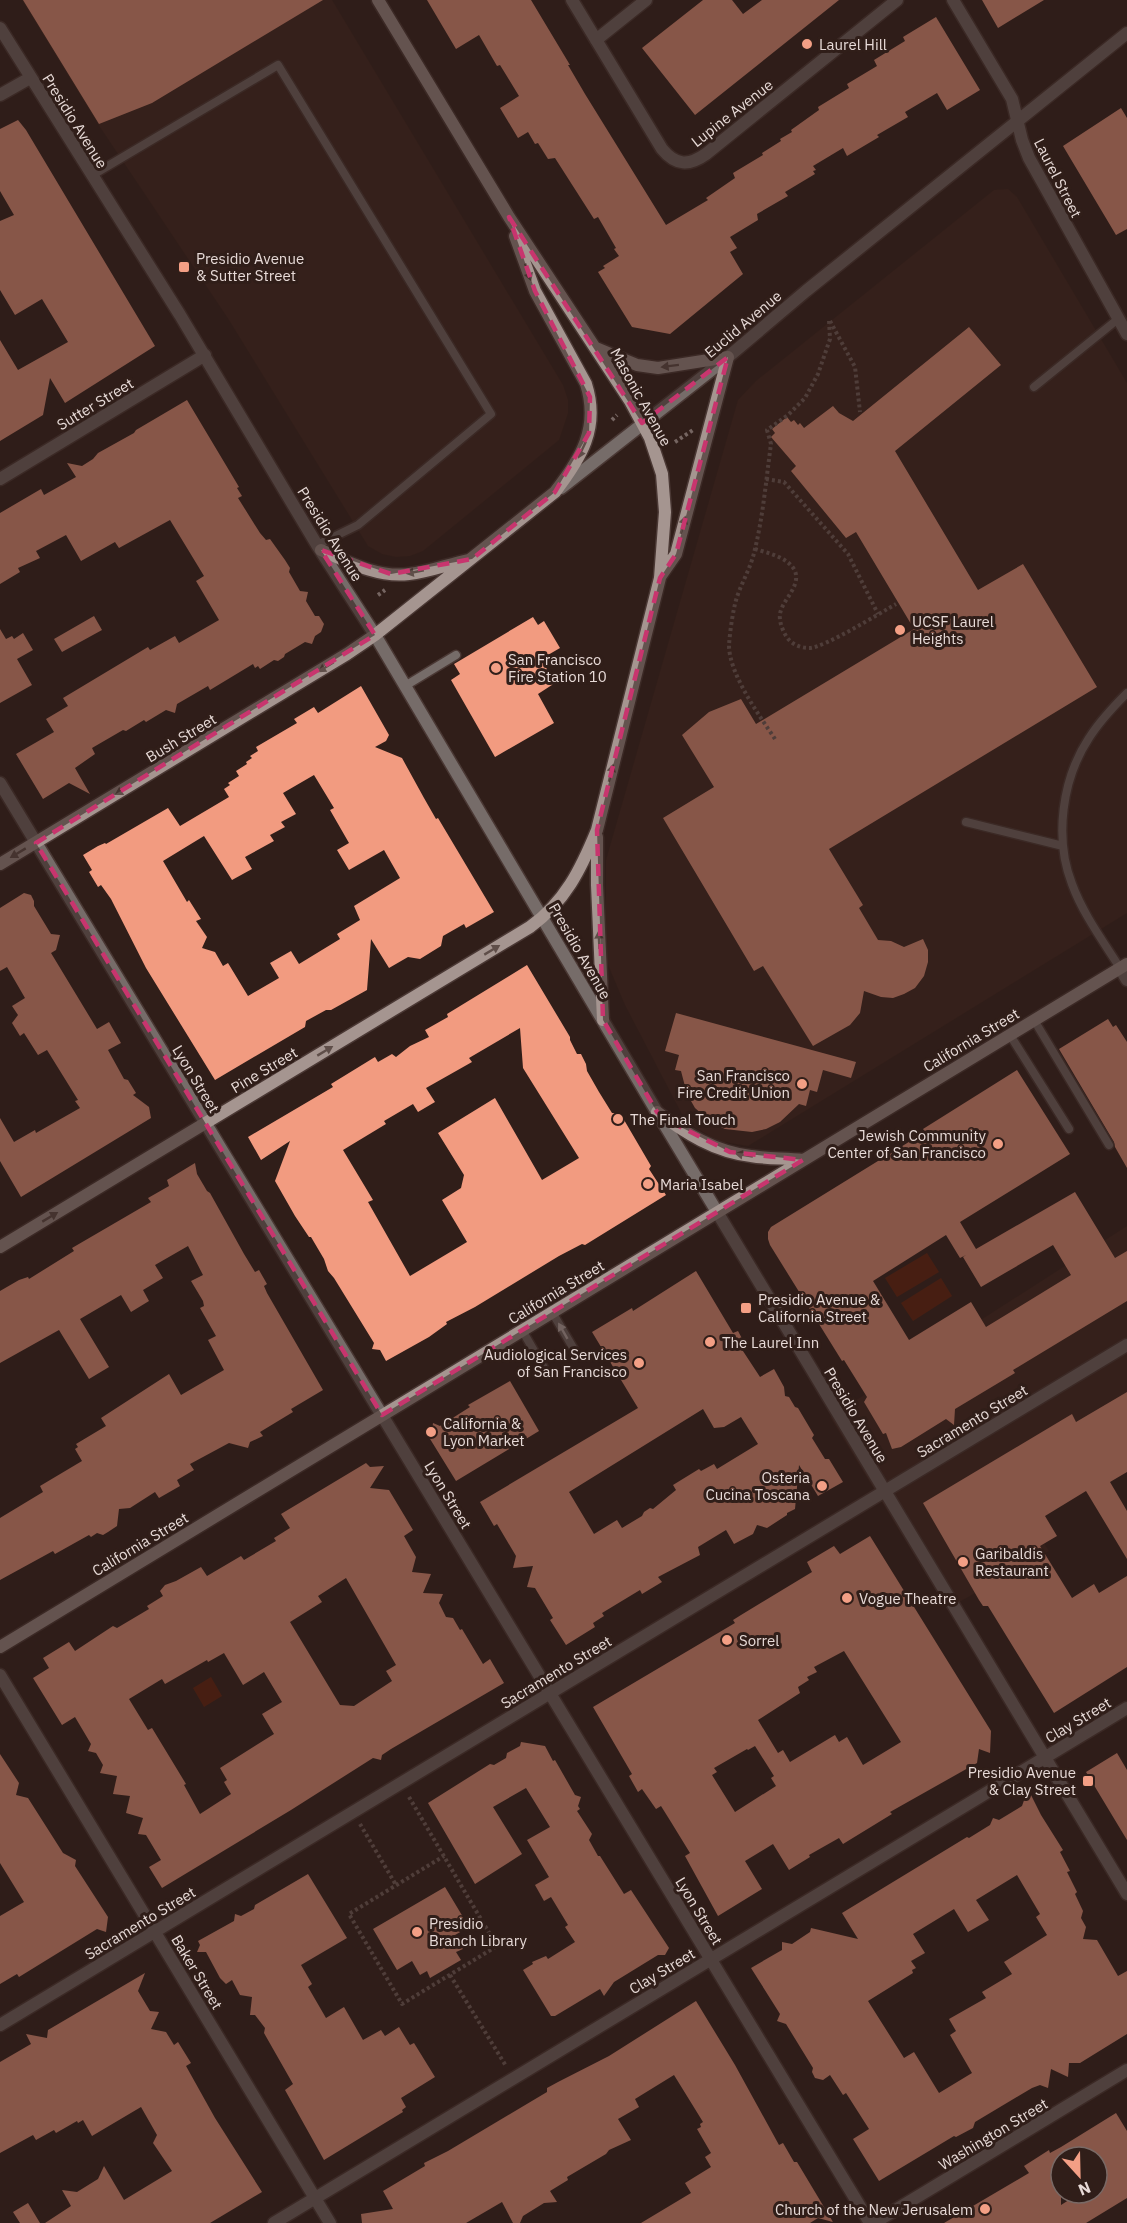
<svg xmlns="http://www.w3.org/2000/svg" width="1127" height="2223" font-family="'IBM Plex Sans',sans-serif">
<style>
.built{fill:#3c241d}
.green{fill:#64210b}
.building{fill:#f29b80;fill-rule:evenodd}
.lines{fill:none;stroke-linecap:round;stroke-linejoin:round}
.service-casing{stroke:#4a3834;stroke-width:11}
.minor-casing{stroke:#4a3834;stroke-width:15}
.tertiary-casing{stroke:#4a3834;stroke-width:15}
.secondary-casing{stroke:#4a3834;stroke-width:15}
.path{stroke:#756561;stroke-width:4;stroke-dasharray:3 3;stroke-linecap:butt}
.service{stroke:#766c69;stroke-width:8}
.minor{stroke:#766c69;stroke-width:12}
.tertiary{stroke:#766c69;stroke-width:12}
.secondary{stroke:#a59590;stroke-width:12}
.oneway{fill:#5f4e49}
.oneway2{fill:#c5b9b6}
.marked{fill:none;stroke:#c8356e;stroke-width:4.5;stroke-dasharray:12 8;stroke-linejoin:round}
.poi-dot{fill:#f39f85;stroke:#301e19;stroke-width:2}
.labels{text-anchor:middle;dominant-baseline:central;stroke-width:6;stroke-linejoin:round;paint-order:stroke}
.poi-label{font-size:15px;fill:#e7dad7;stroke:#301e19;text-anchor:start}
.street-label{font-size:15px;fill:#e7dad7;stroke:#301e19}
</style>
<rect width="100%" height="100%" fill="#301e19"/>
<path class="built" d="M22,0H332L563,385L568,400V413L559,440L423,551L410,556L396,557L382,554L368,546L229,320L100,127Z
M1008,189L1017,197L1127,383V913L748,1146L718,1141L686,1122L625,1005L606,960V860L738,400L756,381L994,190Z
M1127,1226V1463L1029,1521L1049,1551L947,1609L830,1417Z"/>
<path class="green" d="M927,1253L939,1272L897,1297L885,1278Z
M941,1278L952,1296L913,1321L901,1303Z
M211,1677L222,1696L204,1707L193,1688Z"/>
<path class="building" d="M23,0H323L152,103L99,124Z
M427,0H531L570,65H568L585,94L666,225L708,200L706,198L735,178L733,173L763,155L762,153L781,141L780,139L792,132L791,130L819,110L818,107L849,88L847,84L877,66L874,60L905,41L903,37L936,17L980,90L947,110L937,93L905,112L908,117L877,135L879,137L847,156L843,148L813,166L816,170L813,171L815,174L785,192L788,196L757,214L758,220L730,237L737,248L730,252L743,274L670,334L632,327L598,272L605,268L603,266L619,256L614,249L616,248L598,217L594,219L555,158L548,159L538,143L535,144L528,132L518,138L500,108L519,96L500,65L497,66L479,35L456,49Z
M703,0H732L743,14L762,0H839L695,115L642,48Z
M982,0H1044L998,28Z
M1121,108L1127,118V229L1116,235L1063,146Z
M18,120L26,130L155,346L65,403L50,378L43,415L0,441V340L18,370L68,342L42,299L15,315L0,290V221L14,215L0,191V129Z
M969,327L1001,365L895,451L978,590L1023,564L1097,687L829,849L863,905L859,908L878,940L891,941L904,947L923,939L928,950V962L924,976L915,988L904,994L893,998L881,997L864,991L860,1013L850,1025L813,1046L763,966L754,971L663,818L714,787L682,735L709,712L741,699L756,724L914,629L856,532L846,538L791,471L796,466L771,437L775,433L772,429L787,417L791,422L794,420L798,425L800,423L804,428L833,406L839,413L853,421Z
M187,400L239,487L237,488L242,496L238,498L260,533L266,540L270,539L285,560L290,568L289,572L300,591L308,592L306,601L315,616H319L324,624L321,632L315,636L312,644L305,642L285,654L284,657L278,661L274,660L260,669L258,666L255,668L253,664L210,690L208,686L177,704L175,713L166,710L146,722L144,720L126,731L123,730L92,748L95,754L75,768L90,794L69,783L43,799L16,754L54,732L46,719L68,706L63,698L148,647L150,650L175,636L179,643L219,620L196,581L204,576L170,520L119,548L115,542L81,561L66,535L36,551L40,558L18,568L20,572L0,584V513L41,489L44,495L76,477L67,463L82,466L93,459L98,453L134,433L136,430Z
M94,616L102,630L62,652L54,639Z
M533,617L538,625L544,621L560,648L541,659L555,683L538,694L554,723L495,757L451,680L460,674L454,664Z
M0,629L6,639L12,636L14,639L23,633L33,650L17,659L32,685L0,703Z
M361,686L389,735L386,741L375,747L402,758L424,798L436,819L438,818L494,912L466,928L464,924L443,936L441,946L420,959L408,957L389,968L371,939L367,990L331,1010H326L306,1021L305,1027L215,1080L146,968L111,899L101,885L98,887L89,872L92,870L83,855L98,846L105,843L106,844L168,808L180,826L229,797L224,789L230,785L228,783L239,776L236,771L247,764L246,762L252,758L250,756L258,751L256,747L297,723L294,719L314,707L318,713ZM314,775L334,808L330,810L349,843L337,850L349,870L384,850L400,878L354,906L360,920L337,934L340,939L299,964L291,951L270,963L279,978L248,996L228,963L223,966L215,952L202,948L207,937L196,921L201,919L189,900L187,902L163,861L204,836L232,880L252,869L245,857L274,841L270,835L285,827L281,822L296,814L283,793Z
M24,893L31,895L34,901V906L51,934L60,935L56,950L51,953L97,1029L109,1022L121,1043L108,1050L124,1079L128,1080L136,1093L133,1095L149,1107L151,1118L21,1197L0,1161V1118L14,1142L35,1130L36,1133L80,1108L75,1101L78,1100L47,1050L38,1055L24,1033L20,1036L12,1023L18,1015L12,1006L25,998L7,967L0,971V908Z
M527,965L570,1037V1040L577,1054H581L586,1064L587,1071L599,1092L612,1113H620L651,1166L649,1169L666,1195L585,1245L582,1244L559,1256L475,1307L446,1322L447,1324L429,1337L386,1361L380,1350L372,1349L374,1343L334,1278L328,1271L324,1259L311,1237H309L295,1216L275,1181L290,1141L261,1160L248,1137L333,1087L331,1084L375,1057L378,1062L392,1054L396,1057L410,1046L429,1037L425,1030L448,1017L447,1014ZM520,1028L523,1068L579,1158L542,1180L495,1098L438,1133L464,1175L461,1188L442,1200L467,1242L410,1276L368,1202L373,1200L343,1150L386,1124L384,1121L413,1104L418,1112L435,1102L426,1088L472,1062L469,1058Z
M676,1013L856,1062L851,1078L823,1070L817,1092L810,1090L806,1106L799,1104L780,1122L766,1129L752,1132L725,1129L711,1122L695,1108L687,1094L681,1071L675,1070L679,1055L665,1051Z
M1108,1019L1113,1027L1116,1025L1127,1042V1168L1115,1147L1114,1142L1059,1049Z
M1017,1070L1070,1154L960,1222L976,1249L1075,1192L1115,1258L1127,1251V1301L1013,1370L1015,1373L955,1409L954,1425L946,1419L901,1447L892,1449L886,1433L883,1434L864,1402L867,1397L844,1360L842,1361L770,1245L768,1239V1232L771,1227L925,1132L923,1129ZM946,1235L960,1258L966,1255L963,1257L981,1287L1053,1245L1071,1275L986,1327L971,1302L909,1340L873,1281Z
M195,1163L197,1174L207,1191L210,1193L244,1254L255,1272L259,1270L267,1284L264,1286L267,1293L323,1390L291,1409L293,1412L260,1432L263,1436L250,1442L248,1448L229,1443L190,1464L194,1470L177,1480L180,1486L159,1498L155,1492L130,1508L119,1509L117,1526L108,1532L103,1535L97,1533L91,1537L89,1535L55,1554L53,1551L0,1580V1518L43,1492L40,1486L82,1461L75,1449L78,1447L76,1444L106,1426L101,1418L169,1374L181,1395L224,1370L208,1340L216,1336L200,1308L204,1306L203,1301L191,1281L203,1275L188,1246L155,1265L163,1278L143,1290L149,1301L131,1312L121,1295L80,1319L109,1367L89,1379L59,1330L0,1363V1291L19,1280L28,1277L29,1279L74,1251L72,1248L151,1202L148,1198L169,1186L167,1180Z
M696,1271L733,1333L738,1331L746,1346L741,1348L760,1377L774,1369L784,1387L785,1396L789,1397L795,1407L798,1408L814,1435L812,1438L825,1459H829L843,1482L818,1496L799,1465L795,1509L787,1513V1515L767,1528L757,1525L753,1534L734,1544L726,1530L698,1547L700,1555L658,1577L662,1582L642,1594L640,1590L602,1613L604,1616L593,1623L595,1627L566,1645L550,1620L553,1618L535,1588L527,1587L533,1566L513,1568L516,1556L497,1524L494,1526L480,1502L638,1408L592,1332L632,1308L633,1311ZM703,1409L714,1428L724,1427L741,1417L758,1444L717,1469L714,1464L701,1471L699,1469L673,1485L676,1490L653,1509L650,1508L644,1512L642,1516L622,1528L617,1520L594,1534L569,1492Z
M510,1381L539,1431L456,1481L427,1434L432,1431L433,1423L440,1426L470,1407L468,1405Z
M1127,1392V1472L1110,1482L1127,1511V1559L1086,1491L1045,1516L1057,1536L1040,1546L1072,1598L1094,1584L1099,1593L1127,1576V1667L1054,1713L988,1606H983L979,1600L923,1503L1072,1414L1076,1422Z
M366,1463L370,1467L384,1466L370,1488L389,1490L413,1530L404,1536L416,1557L412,1572L431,1574L423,1593L443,1594L439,1603L446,1617L453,1618L460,1630L462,1629L483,1664L490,1659L504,1683L391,1749L382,1755L381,1760L373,1758L291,1810L162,1888L149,1867L161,1860L146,1835L138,1834L143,1818L126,1813L130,1796L113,1794L117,1776L100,1773L103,1765L96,1753L88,1751L91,1744L75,1717L62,1725L33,1678L49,1668L43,1658L69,1642L75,1651L113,1626L117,1628L149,1609L147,1606L163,1596L160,1591L165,1585L176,1581L201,1567L207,1576L241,1556L244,1560L276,1541L274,1538L290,1528L281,1514ZM346,1578L396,1665L386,1671L392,1681L354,1706L340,1705L290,1622L322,1602L318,1596ZM224,1653L243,1685L264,1672L282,1702L262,1714L274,1734L220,1768L227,1780L224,1782L231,1794L200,1814L184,1785L186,1784L152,1728L148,1730L129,1699L162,1679L165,1684L207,1660L208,1662Z
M870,1536L991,1731L990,1753L979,1749L977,1763L890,1812L892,1814L843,1844L839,1838L809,1855L810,1857L789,1870L773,1844L745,1861L762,1889L718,1916L685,1856L690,1853L671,1822L661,1806L656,1809L642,1789L638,1792L629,1776L632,1774L593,1707L735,1623L733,1620L741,1615L812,1572L807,1562L834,1546L840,1554ZM844,1651L901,1742L863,1765L847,1737L839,1742L835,1735L790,1762L783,1750L778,1753L758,1720L800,1693L798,1687L809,1680L807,1677L817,1672L814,1667ZM755,1746L774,1776L771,1778L776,1786L735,1812L712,1775L717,1772L714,1768L747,1749L748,1750Z
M521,1742L545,1746L553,1761L555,1760L575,1795L581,1797L578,1806L580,1809L577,1811L592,1834L589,1840L598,1856H600L624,1894L631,1890L669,1948L665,1955H658L614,1982L604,1996L600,1989L555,2016H551L523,1970L533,1964L532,1962L546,1956L548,1959L575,1942L565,1927L568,1925L551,1897L544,1901L535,1885L549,1877L527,1840L550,1827L526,1788L493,1807L522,1854L475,1884L428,1803L490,1764L494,1765L506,1758L507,1753L520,1746Z
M1117,1753L1127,1770V1840L1086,1772Z
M0,1754L19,1783L16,1795L28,1798L63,1853L76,1860L75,1866L108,1917L106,1932L97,1929L19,1977L17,1974L0,1984V1916L24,1902L0,1863Z
M1028,1789L1041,1815L1063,1850L1060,1852L1070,1871L1067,1872L1077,1892L1075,1894L1083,1911L1081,1918L1086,1927L1083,1939L1097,1940L1118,1976L1127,1971V2034L1080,2063H1069L1068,2077L1051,2069L1048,2088L1040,2085L1032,2088L975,2122L973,2128L956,2137L954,2136L879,2181L853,2139L869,2129L846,2093L843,2095L830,2075L823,2080L815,2078L812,2072L813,2068L786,2024L777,2021L780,2014L751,1968L782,1950V1942L792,1944L810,1932L811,1928L858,1939L842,1913L967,1837L969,1838L990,1825L993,1818L999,1820L1022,1806ZM1017,1875L1040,1914L1036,1917L1047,1935L1004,1962L1012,1974L982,1992L986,1998L949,2019L956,2031L950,2035L972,2073L939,2093L914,2052L904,2058L868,2001L913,1973L912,1970L916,1968L911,1961L925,1953L913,1934L954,1909L968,1932L989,1920L976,1900Z
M308,1874L347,1938L301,1965L312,1984L308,1987L326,2018L344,2007L363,2040L381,2030L385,2036L399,2027L410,2045L414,2043L435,2077L401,2098L406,2107L402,2110L403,2112L324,2160L285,2090L293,2084L264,2033L265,2028L255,2015H250L252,1997L240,1995L232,1980L226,1984L220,1978L206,1952H197L200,1945L198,1941L234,1921L235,1914L241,1916L254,1909L255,1905Z
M445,1887L469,1927L455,1935L463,1949L456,1952L461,1960L430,1978L427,1971L420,1975L412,1961L397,1970L373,1929Z
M145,1973L138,1991L150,2011L159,2012L151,2029L166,2032L174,2045L178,2042L191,2063L186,2066L215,2118L262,2192L210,2223H45L71,2206L62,2190L77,2192L98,2179L104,2166L124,2200L172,2171L153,2143L157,2135L141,2107L92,2136L83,2120L78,2123L77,2121L56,2133L54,2130L36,2140L33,2135L0,2153V2062L31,2044L26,2034L47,2038L48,2030Z
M696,2001L735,2065L779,2145L783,2143L794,2162H797L833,2222L818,2218L810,2223H641L691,2193L685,2183L711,2167L705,2157L711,2153L697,2129L701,2127L700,2124L703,2122L674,2075L635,2099L639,2107L618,2119L631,2140L609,2150L606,2154L567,2177L568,2180L550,2191L557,2202L544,2203L523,2216L520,2223H513L502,2202L466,2223H362L361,2214L393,2209L383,2191L425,2166L424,2163L448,2151L547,2092V2088L558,2082L609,2056Z
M1116,2113L1127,2131V2198L1086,2223H944L1029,2173L1024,2166L1049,2150L1050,2153L1061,2147ZM1061,2157H1097V2193H1080L1061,2205Z
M28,2203L40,2223H20L13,2212Z"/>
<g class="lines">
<g class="service-casing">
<path id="service" d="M91,176L278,65L491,414L358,525L317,545
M1034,387L1118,319
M405,686L456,655
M966,822L1063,846
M1120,968C1103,941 1083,914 1072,884C1054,838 1062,779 1089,738C1099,722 1113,707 1127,693
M1034,1020L1109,1145
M1010,1035L1069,1129
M552,1312L575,1351
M522,1330L544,1368"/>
</g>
<g class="minor-casing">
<path id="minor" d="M572,0L662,149C676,166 689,166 706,154L897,0
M953,0L1012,99L1022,140L1029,158L1127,334
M596,40L646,0
M0,479L205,355
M0,783L870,2223
M1120,968L1127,980
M0,1675L330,2223
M0,2025L1127,1345
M274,2223L1127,1708
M874,2223L1127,2070"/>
</g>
<g class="tertiary-casing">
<path id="tertiary" d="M0,28L180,315L317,545L375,635L657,1112L1127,1894
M0,95L30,78
M561,488L728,357L806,291L1127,33"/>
</g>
<g class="secondary-casing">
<path id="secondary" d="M596,348L637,365L658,368L728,357L676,554L660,577
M321,550C348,562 378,578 409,574C429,572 449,564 468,560
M597,837V885L603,1020
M0,864L347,654L375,635L555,492C581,458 600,428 586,384L535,291L515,236
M657,1112C685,1133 715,1152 751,1156C768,1159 785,1158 803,1160
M0,1247L530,927C565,902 581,869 597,830L660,578L665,512L662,474L650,438L630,401L509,217L378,0
M0,1647L1127,964"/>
</g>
<path class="path" d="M830,321L855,367L860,412
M612,420L617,415
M675,442L693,430
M766,479L784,482L848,554L878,614
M755,549C768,553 788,557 795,571C801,587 782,600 780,614C779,621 782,629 786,636C791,644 800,648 809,648C824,648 880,613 896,604
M378,595L385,590
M775,739C759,715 729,674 729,645C730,632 732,617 735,604C739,587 750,570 754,553C763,518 766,480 771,444L767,430L788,415L805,398L818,374L830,339L829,320
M409,1797C438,1846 467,1896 497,1946L402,2004L349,1914L444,1856
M360,1824L396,1885
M450,1975L506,2066"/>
<use href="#service" class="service"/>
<use href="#minor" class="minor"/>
<use href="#tertiary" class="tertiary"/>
<use href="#secondary" class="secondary"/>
</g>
<defs><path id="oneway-solid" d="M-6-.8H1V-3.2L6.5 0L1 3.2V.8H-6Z" transform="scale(1.5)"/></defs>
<g class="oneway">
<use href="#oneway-solid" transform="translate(528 272) rotate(71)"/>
<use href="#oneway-solid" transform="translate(670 366) rotate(173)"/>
<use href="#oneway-solid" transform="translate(582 450) rotate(115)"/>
<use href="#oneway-solid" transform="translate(683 525) rotate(-75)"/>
<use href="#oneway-solid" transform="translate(415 572) rotate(169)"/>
<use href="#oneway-solid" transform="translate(326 667) rotate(148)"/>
<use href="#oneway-solid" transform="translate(611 773) rotate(-76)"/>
<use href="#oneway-solid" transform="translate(123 790) rotate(149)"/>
<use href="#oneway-solid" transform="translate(18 853) rotate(149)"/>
<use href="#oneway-solid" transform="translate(599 940) rotate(-93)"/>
<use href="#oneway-solid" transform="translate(492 950) rotate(-31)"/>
<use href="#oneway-solid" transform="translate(325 1051) rotate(-31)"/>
<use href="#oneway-solid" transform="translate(744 1155) rotate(-170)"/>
<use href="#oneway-solid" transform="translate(50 1217) rotate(-31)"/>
</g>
<use class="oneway2" href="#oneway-solid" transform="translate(563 1331) rotate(-120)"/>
<path d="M0 0H1127V2223H0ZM509,217L642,423L728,357L676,554L660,578L597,830L603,1020L657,1112L667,1120L730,1152L803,1160L382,1415L36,843L375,635L321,550L391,574L472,559L555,492L589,433L590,397L535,291Z" fill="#301e19" fill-opacity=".55" fill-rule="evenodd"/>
<path class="marked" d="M509,217L642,423L728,357L676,554L660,578L597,830L603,1020L657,1112L667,1120L730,1152L803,1160L382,1415L36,843L375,635L321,550L391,574L472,559L555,492L589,433L590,397L535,291Z"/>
<g class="poi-dot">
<circle cx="807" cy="44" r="6"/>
<rect x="178" y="261" width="12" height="12" rx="3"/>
<circle cx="900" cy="630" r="6"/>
<circle cx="496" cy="668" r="6"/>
<circle cx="802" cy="1084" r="6"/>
<circle cx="618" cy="1119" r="6"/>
<circle cx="998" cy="1144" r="6"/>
<circle cx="648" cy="1184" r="6"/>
<rect x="740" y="1302" width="12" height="12" rx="3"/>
<circle cx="710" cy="1342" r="6"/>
<circle cx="639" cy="1363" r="6"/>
<circle cx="431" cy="1432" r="6"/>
<circle cx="822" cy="1486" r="6"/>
<circle cx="963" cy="1562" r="6"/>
<circle cx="847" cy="1598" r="6"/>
<circle cx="727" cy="1640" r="6"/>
<rect x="1082" y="1775" width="12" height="12" rx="3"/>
<circle cx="417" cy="1932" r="6"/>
<circle cx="985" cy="2209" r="6"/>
</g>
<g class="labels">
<g class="poi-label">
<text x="819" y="44">Laurel Hill</text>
<text x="196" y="258">Presidio Avenue<tspan x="196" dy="17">&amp; Sutter Street</tspan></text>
<text x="912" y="621">UCSF Laurel<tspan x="912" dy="17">Heights</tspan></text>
<text x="508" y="659">San Francisco<tspan x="508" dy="17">Fire Station 10</tspan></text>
<text x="790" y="1075" text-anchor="end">San Francisco<tspan x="790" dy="17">Fire Credit Union</tspan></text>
<text x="630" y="1119">The Final Touch</text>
<text x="986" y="1135" text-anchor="end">Jewish Community<tspan x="986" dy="17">Center of San Francisco</tspan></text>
<text x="660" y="1184">Maria Isabel</text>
<text x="758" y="1299">Presidio Avenue &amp;<tspan x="758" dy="17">California Street</tspan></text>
<text x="722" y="1342">The Laurel Inn</text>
<text x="627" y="1354" text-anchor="end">Audiological Services<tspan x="627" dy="17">of San Francisco</tspan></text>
<text x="443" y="1423">California &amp;<tspan x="443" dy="17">Lyon Market</tspan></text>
<text x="810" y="1477" text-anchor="end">Osteria<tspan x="810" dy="17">Cucina Toscana</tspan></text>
<text x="975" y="1553">Garibaldis<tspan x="975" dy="17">Restaurant</tspan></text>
<text x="859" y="1598">Vogue Theatre</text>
<text x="739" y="1640">Sorrel</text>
<text x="1076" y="1772" text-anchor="end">Presidio Avenue<tspan x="1076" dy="17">&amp; Clay Street</tspan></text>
<text x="429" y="1923">Presidio<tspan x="429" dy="17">Branch Library</tspan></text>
<text x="973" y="2209" text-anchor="end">Church of the New Jerusalem</text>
</g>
<g class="street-label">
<text transform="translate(732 113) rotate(-38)">Lupine Avenue</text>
<text transform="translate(75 121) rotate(58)">Presidio Avenue</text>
<text transform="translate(1058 178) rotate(63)">Laurel Street</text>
<text transform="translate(743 324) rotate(-40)">Euclid Avenue</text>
<text transform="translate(641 397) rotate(61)">Masonic Avenue</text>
<text transform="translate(95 404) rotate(-31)">Sutter Street</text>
<text transform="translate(330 534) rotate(58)">Presidio Avenue</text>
<text transform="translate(181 738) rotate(-31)">Bush Street</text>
<text transform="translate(580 951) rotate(60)">Presidio Avenue</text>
<text transform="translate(971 1040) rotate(-31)">California Street</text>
<text transform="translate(264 1070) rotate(-31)">Pine Street</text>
<text transform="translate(196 1079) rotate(59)">Lyon Street</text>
<text transform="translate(556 1292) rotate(-31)">California Street</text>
<text transform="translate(856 1415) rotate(59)">Presidio Avenue</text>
<text transform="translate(972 1421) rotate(-31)">Sacramento Street</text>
<text transform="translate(448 1495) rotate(59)">Lyon Street</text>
<text transform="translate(140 1544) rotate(-31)">California Street</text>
<text transform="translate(556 1672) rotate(-31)">Sacramento Street</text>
<text transform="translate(1078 1720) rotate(-31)">Clay Street</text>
<text transform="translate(699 1911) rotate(59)">Lyon Street</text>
<text transform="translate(140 1923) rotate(-31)">Sacramento Street</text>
<text transform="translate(662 1971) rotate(-31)">Clay Street</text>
<text transform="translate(197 1972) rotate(59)">Baker Street</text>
<text transform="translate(993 2134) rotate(-31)">Washington Street</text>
</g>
</g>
<g transform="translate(1079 2175) rotate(158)"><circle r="28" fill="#301e19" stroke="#796965" stroke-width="1.5"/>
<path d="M0-4.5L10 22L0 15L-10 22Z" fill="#f39f85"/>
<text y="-9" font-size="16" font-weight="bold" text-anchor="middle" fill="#e7dad7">N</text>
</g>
</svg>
